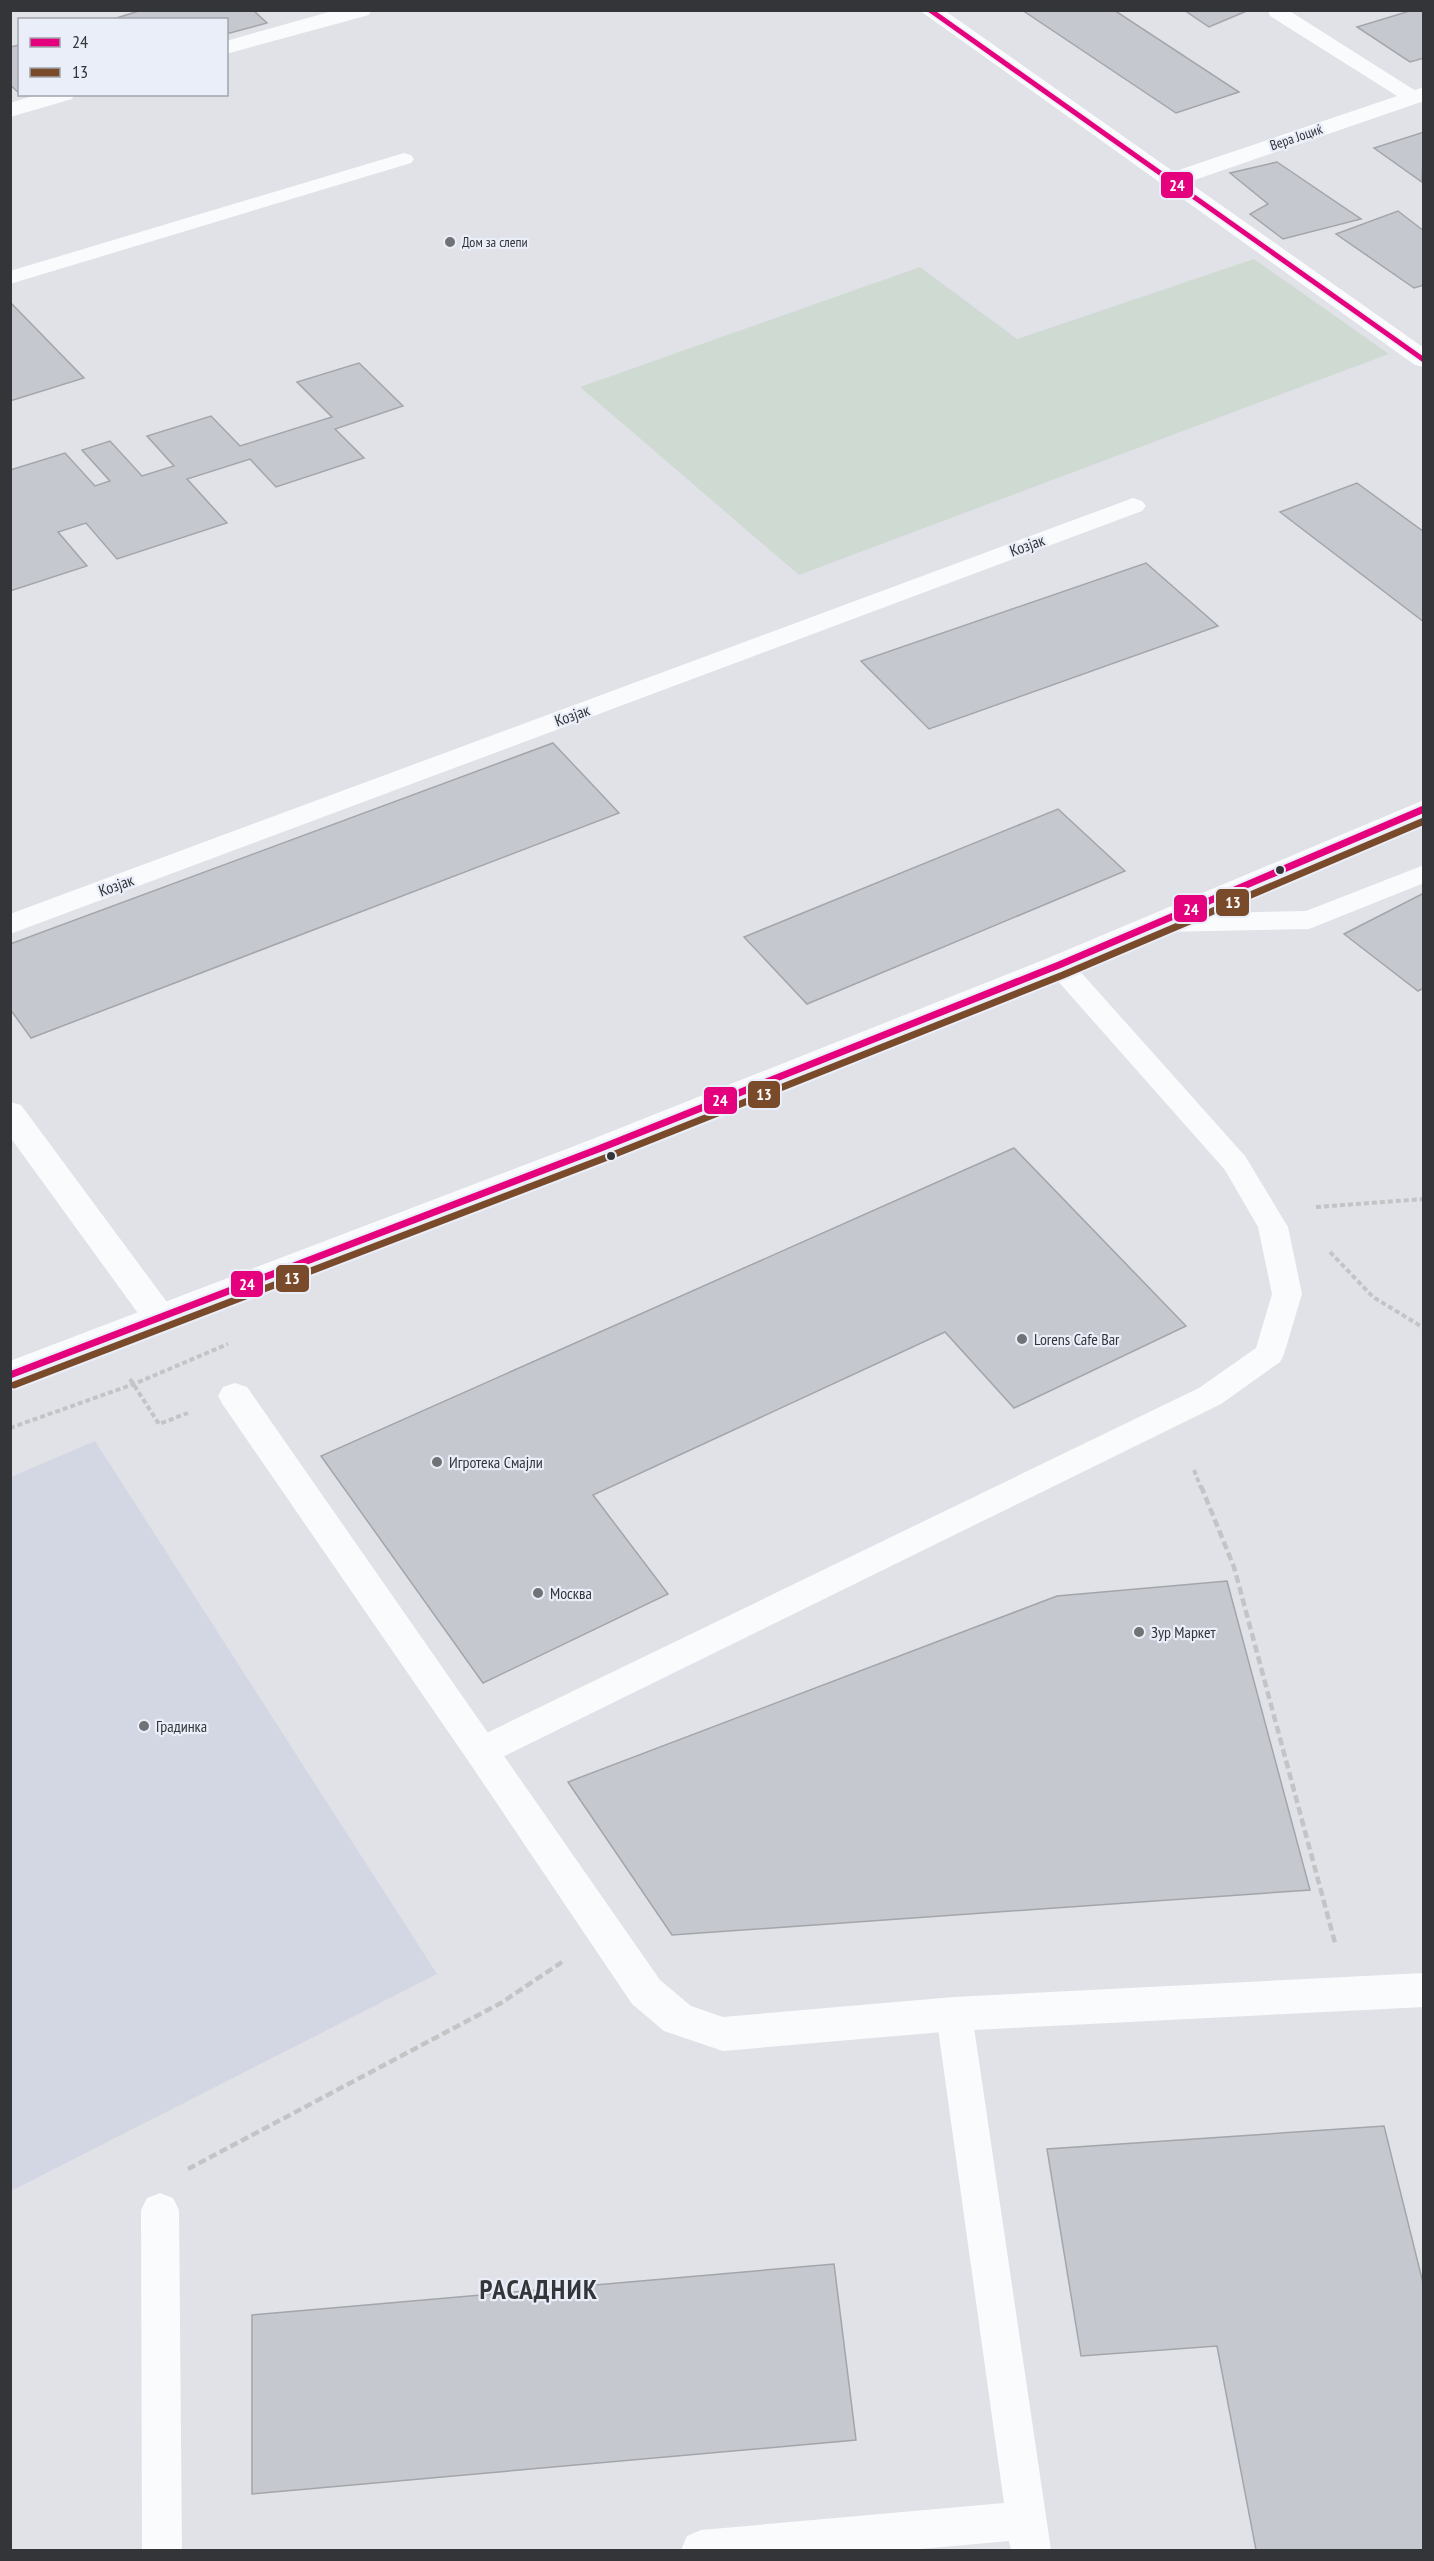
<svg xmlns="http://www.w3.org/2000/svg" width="1434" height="2561" font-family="'PT Sans Narrow',sans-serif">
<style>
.built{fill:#d3d7e3}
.green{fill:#cfdad2}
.building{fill:#c6c8d0;stroke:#a4a5a9;stroke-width:1.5}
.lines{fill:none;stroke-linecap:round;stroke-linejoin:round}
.path-far1{stroke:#c2c4c5;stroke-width:4;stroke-dasharray:5 3;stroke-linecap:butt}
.path{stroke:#c2c4c5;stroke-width:4.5;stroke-dasharray:8 4;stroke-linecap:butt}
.service{fill:#fafbfc;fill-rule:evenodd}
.minor{fill:#fafbfc;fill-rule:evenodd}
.tertiary{fill:#fafbfc;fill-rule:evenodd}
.bus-1-far1-casing{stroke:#eaeef9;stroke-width:8}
.bus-1-casing{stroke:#eaeef9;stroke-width:11}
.bus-2-casing{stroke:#eaeef9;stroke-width:11}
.bus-1-far1{stroke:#e5007d;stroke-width:5}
.bus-1{stroke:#e5007d;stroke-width:7}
.bus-2{stroke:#7a4b2a;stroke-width:7}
.poi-dot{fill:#707276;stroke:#eaeef9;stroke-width:2}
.bus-dot{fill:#333539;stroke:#eaeef9;stroke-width:2}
.labels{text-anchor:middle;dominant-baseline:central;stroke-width:4.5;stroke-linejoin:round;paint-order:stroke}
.far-street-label{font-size:14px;fill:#333539;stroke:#eaeef9}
.far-poi-label{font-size:14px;fill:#333539;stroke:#eaeef9;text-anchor:start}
.street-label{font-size:16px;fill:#333539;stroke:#eaeef9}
.poi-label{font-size:16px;fill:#333539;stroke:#eaeef9;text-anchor:start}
.near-district-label{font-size:27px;font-weight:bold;letter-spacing:1.5px;fill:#333539;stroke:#eaeef9}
.line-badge{stroke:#eaeef9;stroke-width:2}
.badge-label{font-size:16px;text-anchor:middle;font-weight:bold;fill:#fff}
</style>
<rect width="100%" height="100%" fill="#e0e2e8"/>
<path class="built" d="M95,1441L437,1974L11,2191V1477Z"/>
<path class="green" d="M1254,259L1389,354L799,575L580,387L920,267L1017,339Z"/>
<path class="building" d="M142,10H253L267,23L226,34V20H110Z
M1022,10H1114L1239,92L1176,113Z
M1184,10H1249L1209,27Z
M1413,10H1424V58L1410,62L1357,27Z
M20,45V93H19L10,85V47Z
M1424,132L1422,182L1374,148Z
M1277,162L1361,219L1283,239L1250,214L1268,204L1230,173Z
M1398,211L1424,231V285L1414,288L1336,234Z
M10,302L84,378L10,401Z
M359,363L403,406L335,429L364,458L276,487L250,459L187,479L227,523L117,559L86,523L58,532L87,566L10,591V470L65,453L95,486L110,481L82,450L110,441L142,476L174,466L147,436L211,416L240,446L332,417L297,382Z
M1357,483L1424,532V622L1280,512Z
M1146,563L1218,626L929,729L861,661Z
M553,743L619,813L31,1038L10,1009V944Z
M1058,809L1125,871L807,1004L744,937Z
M1424,893V988L1418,991L1344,934Z
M1014,1148L1186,1326L1014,1408L945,1332L593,1495L668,1594L483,1683L321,1456Z
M1227,1581L1310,1890L672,1935L568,1782L1057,1596Z
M1384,2126L1424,2287V2550H1256L1217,2346L1081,2356L1047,2149Z
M834,2264L856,2440L252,2494V2315Z"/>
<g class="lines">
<path class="path-far1" d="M1316,1207L1424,1199
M1330,1252L1373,1297L1424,1328
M130,1379L159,1424L188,1413
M10,1428L134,1384L228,1344
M1194,1470L1201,1488"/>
<path class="path" d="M1201,1486L1234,1567L1335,1943
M188,2169L501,2003L562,1962"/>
<path class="service" d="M1268,10H1288L1419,93L1422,97L1419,101H1405L1270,16Z
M404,153L411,155L414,159L411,163L10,284V271Z
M1424,865V883L1309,929L1161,932L1151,929L1148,923L1151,917L1161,914L1306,911Z
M1059,956L1069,959L1245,1156L1288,1227L1302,1294L1284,1354L1280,1362L1221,1404L494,1761L482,1765L470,1761L465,1751L470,1741L1199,1388L1256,1348L1272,1294L1258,1227L1225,1170L1049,971L1045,965L1049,959Z
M954,1998L967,2003L972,2014L1051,2550H1011L1009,2541L909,2550H681L687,2536L701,2530L1004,2503L936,2014L941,2003Z
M160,2193L173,2198L179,2210L182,2550H142L141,2210L147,2198Z"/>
<path class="minor" d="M336,10H371L369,15L226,54V41Z
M1424,87V101L1177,186L1169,188L1161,186L1158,181L1161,176Z
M39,94H75L72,99L10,117V103Z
M1133,498L1142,501L1146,506L1142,511L10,934V914Z
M10,1102L21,1105L172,1309L177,1318L172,1327L160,1330L148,1327L10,1137Z
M235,1383L247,1387L660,1980L691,2006L723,2017L954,1997L1424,1973V2007L954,2031L723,2051L664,2031L632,2004L469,1762L223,1405L218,1396L223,1387Z"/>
<path class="tertiary" d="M919,10H944L1424,348V367L1415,365Z
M1424,800V820L1070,972L612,1156L10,1387V1361L590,1140L1048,958Z"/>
<g class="bus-1-far1-casing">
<path id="bus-1-far1" d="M930,10L1424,360"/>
</g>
<g class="bus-1-casing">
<path id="bus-1" d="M10,1375L601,1148L1059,965L1424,809"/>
</g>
<g class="bus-2-casing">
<path id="bus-2" d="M14,1385L605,1158L1063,975L1424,821"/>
</g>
<use href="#bus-1-far1" class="bus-1-far1"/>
<use href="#bus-1" class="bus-1"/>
<use href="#bus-2" class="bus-2"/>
</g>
<g class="poi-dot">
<circle cx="450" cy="242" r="6"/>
<circle cx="1022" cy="1339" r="6"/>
<circle cx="437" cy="1462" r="6"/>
<circle cx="538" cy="1593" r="6"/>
<circle cx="1139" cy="1632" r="6"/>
<circle cx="144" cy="1726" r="6"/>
</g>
<g class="bus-dot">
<circle cx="1280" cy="870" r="5"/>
<circle cx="611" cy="1156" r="5"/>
</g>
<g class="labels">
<g class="far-street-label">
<text transform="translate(1296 137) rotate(-19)">Вера Јоциќ</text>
</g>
<g class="far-poi-label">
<text x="462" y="242">Дом за слепи</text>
</g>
<g class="street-label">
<text transform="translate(1027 545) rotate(-20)">Козјак</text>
<text transform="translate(572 715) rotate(-20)">Козјак</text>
<text transform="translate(116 885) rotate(-20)">Козјак</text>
</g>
<g class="poi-label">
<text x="1034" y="1339">Lorens Cafe Bar</text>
<text x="449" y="1462">Игротека Смајли</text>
<text x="550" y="1593">Москва</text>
<text x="1151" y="1632">Зур Маркет</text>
<text x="156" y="1726">Градинка</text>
</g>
<g class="near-district-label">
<text x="539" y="2289">РАСАДНИК</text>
</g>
</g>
<g class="line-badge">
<rect x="1160" y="171" width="34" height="28" rx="6" fill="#e5007d"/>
<rect x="1215" y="888" width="35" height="29" rx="6" fill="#7a4b2a"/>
<rect x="1173" y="894" width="35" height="29" rx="6" fill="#e5007d"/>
<rect x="747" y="1080" width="34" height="29" rx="6" fill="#7a4b2a"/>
<rect x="703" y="1086" width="35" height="29" rx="6" fill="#e5007d"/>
<rect x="275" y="1264" width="35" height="29" rx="6" fill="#7a4b2a"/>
<rect x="230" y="1270" width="34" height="28" rx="6" fill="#e5007d"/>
</g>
<g class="badge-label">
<text x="1177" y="191">24</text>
<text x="1233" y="908">13</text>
<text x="1191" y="915">24</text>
<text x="764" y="1100">13</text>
<text x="720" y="1106">24</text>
<text x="292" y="1284">13</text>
<text x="247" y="1290">24</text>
</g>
<rect width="1434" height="2561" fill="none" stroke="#333539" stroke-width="24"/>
<rect x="18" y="18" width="210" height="78" fill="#eaeef9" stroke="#a1a4ac" stroke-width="1.5"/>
<rect x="30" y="38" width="30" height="9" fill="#e5007d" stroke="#a1a4ac" stroke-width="1.5"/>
<text x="72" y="48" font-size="18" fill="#333539">24</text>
<rect x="30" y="68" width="30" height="9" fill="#7a4b2a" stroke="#a1a4ac" stroke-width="1.5"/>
<text x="72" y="78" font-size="18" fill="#333539">13</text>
</svg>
